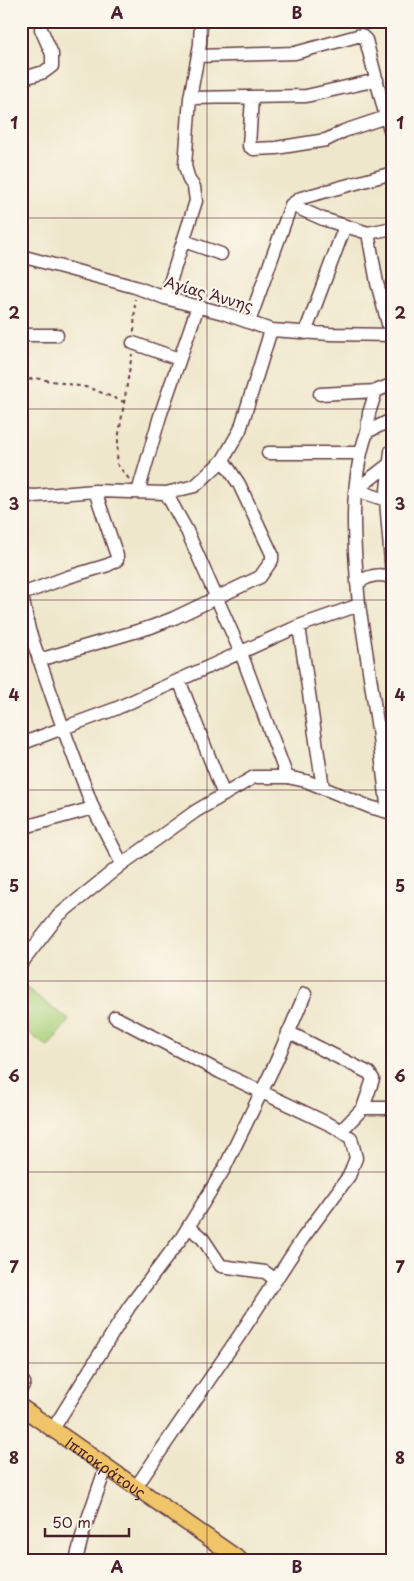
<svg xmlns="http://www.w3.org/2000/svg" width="414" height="1581" font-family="'Playpen Sans',sans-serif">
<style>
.green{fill:#abd27c;stroke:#7a7854}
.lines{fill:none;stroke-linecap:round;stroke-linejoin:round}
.minor-casing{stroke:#633d43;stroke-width:15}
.major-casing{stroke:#633d43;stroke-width:18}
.path{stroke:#633d43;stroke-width:2;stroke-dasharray:4 4;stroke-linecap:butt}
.minor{stroke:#fff;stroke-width:12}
.major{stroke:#f0c469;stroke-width:15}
.grid{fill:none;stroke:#4a1f2b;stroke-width:1;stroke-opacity:0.55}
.labels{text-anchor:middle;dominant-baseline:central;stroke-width:4.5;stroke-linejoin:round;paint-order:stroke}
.street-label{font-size:15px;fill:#4a1f2b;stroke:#fbf7ec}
.neatline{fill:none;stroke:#4a1f2b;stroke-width:2}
.grid-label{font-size:16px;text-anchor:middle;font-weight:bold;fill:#4a1f2b}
</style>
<rect width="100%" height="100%" fill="#fbf7ec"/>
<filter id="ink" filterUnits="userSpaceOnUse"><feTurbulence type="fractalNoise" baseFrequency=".02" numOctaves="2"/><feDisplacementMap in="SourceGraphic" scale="10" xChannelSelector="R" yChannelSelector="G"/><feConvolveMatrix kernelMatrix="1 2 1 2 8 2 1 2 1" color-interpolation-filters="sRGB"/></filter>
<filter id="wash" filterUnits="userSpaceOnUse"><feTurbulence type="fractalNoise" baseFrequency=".0096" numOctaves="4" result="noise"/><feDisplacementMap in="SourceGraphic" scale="20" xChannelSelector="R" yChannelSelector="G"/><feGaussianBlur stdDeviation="1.12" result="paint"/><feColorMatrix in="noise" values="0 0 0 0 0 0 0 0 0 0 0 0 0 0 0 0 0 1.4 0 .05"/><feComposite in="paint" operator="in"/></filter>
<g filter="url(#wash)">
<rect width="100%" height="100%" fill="#efe7cb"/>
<path class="green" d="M21,984L69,1020L48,1047L21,1027Z"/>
</g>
<g filter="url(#ink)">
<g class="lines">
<g class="minor-casing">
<path id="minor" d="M198,56L295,53L361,35L366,40L386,117L344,131L326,140L276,148L254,149L249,146L252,97
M21,79L44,72L52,66V54L41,29
M190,98L306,96L377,80
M393,115L386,117L393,139
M291,205L323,219L368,233L393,228
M21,215H22
M368,233L377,283L391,335
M184,241L221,254
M21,256L135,287L165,298L223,313L271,330L330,334L393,335
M165,298L196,201L194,187L189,180L185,166L190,98L200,44L201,21
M249,322L291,205L301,198L393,173
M305,333L345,226
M21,335H57
M133,343L179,359
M320,394L376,391L393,384
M367,432L369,413L376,391
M391,451L386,500L393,587
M268,453H359
M356,490L388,465
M356,490L386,500
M138,492L160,416L198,306
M166,493L187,531L241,653L287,777
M21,495L35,496L95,491L166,493L195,486L223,460L240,430L271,330
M357,584C368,575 378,573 391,577
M21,591L29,630L63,728L115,709L299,626L359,605C354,547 348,487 367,432L393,419
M22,594L68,577L108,565L117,560V556L95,491
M299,626L323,788
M39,660L151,627L174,618L260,577L272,560V554L239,484L223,460
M179,680L224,795
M378,729L393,726
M21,744L63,728L93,808L122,864L59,915L21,964
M21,828L93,808
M122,864L196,811L254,777H287L306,781L370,807L388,812L378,729L359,605
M115,1017L220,1072L333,1126L351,1138L356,1158L349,1176L303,1238L239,1336L136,1487
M288,1032L369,1073L373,1079L363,1108
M341,1131L363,1108H393
M189,1227L203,1239L221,1266L265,1272L276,1280
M21,1379L24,1383L21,1389
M53,1429L129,1307L182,1237L224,1169L276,1062L305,994
M76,1560L83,1533L106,1467"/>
</g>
<g class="major-casing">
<g id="major">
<path id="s1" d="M21,1407L240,1560"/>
</g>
</g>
<path class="path" d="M134,332L135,299
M21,382L35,378L90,388L124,402
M129,479L117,464L118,440L132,354"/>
<use href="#minor" class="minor"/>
<use href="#major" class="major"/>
</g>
</g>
<path class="grid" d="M207,21V1560M21,218H393M21,409H393M21,600H393M21,790H393M21,981H393M21,1172H393M21,1363H393"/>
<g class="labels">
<g class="street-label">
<text transform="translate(209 293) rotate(16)">Αγίας Άννης</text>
<text stroke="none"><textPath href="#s1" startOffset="104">Ιπποκράτους</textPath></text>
</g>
</g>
<rect width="414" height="1581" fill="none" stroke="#fbf7ec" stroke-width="55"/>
<path d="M45 1528v8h84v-8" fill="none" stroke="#4a1f2b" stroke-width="2.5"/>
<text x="52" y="1528" font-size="15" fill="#4a1f2b" stroke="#fbf7ec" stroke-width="4" paint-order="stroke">50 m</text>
<rect x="28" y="28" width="358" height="1526" class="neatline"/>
<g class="grid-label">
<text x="117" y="19">A</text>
<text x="297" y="19">B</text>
<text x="14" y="129">1</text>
<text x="400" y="129">1</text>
<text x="14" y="319">2</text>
<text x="400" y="319">2</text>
<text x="14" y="510">3</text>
<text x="400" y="510">3</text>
<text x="14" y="701">4</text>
<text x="400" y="701">4</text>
<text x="14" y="892">5</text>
<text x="400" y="892">5</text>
<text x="14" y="1082">6</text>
<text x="400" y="1082">6</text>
<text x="14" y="1273">7</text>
<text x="400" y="1273">7</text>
<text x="14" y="1464">8</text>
<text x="400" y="1464">8</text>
<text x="117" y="1573">A</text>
<text x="297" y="1573">B</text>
</g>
</svg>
